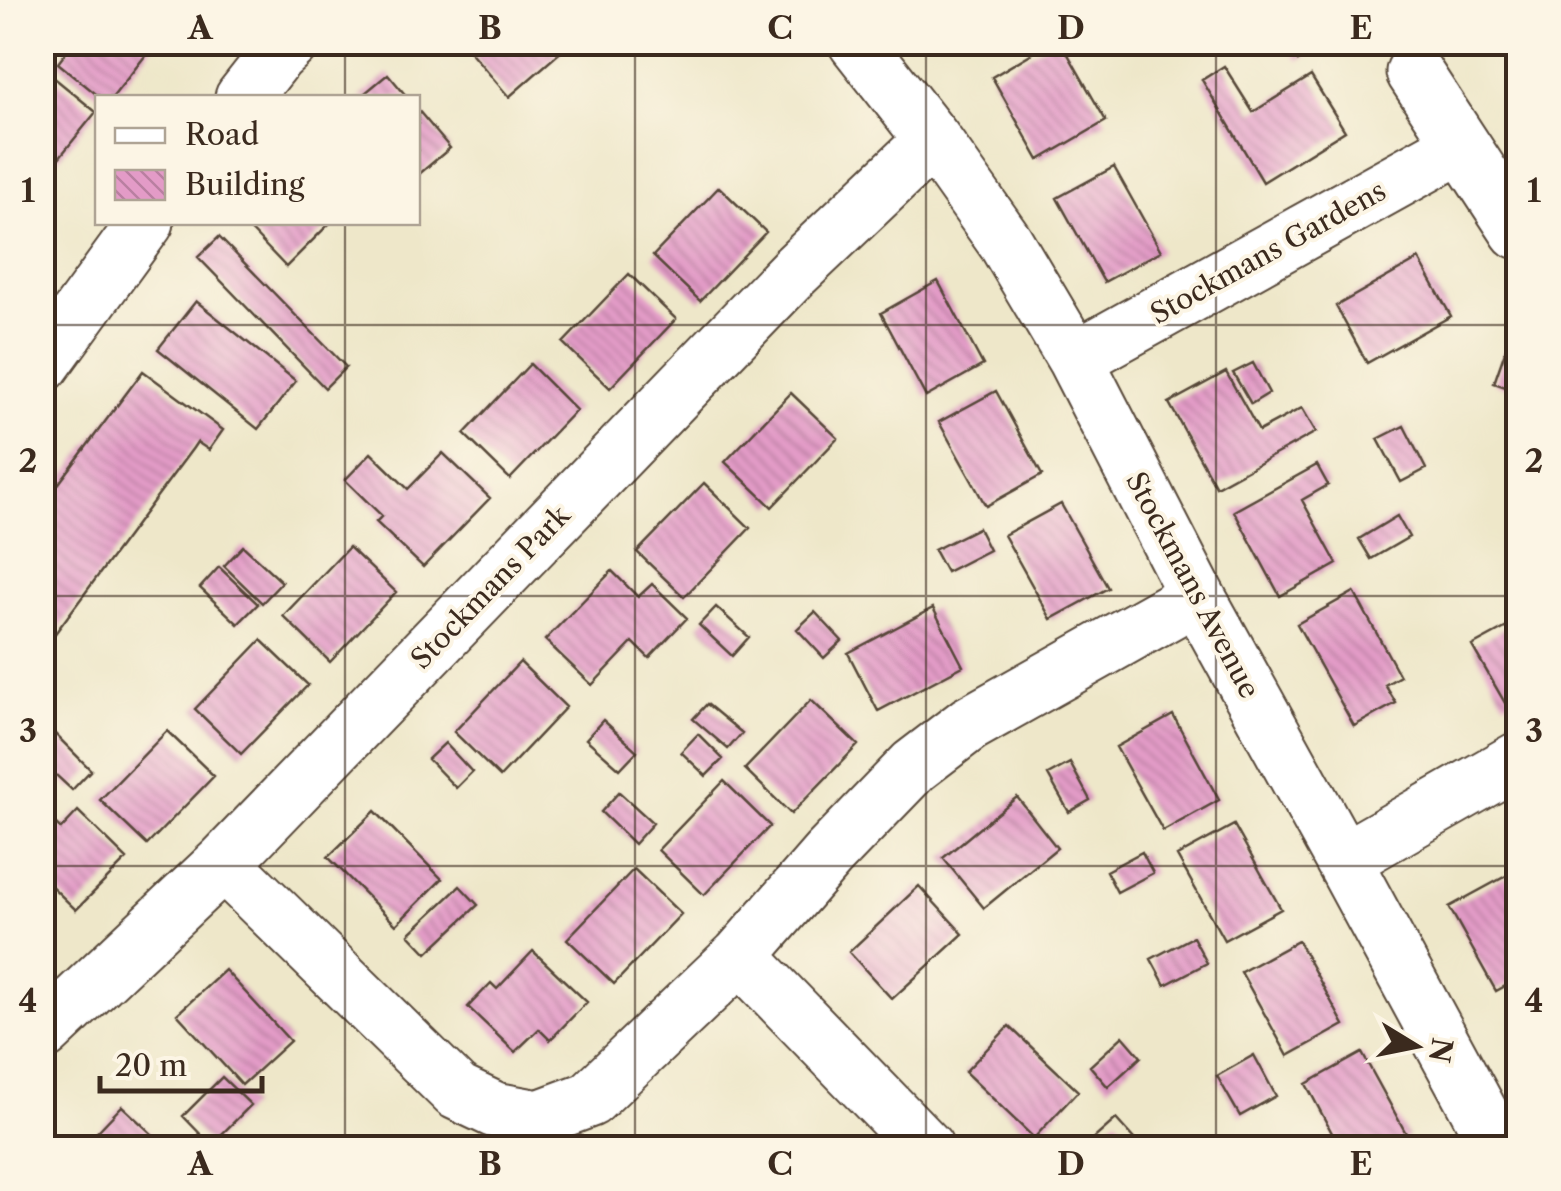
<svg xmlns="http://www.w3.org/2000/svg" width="1561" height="1191" font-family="'Libre Caslon Text',serif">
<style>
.building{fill:url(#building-back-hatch)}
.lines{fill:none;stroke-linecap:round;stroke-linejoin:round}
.minor-casing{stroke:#564638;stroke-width:59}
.minor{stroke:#fff;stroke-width:55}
.grid{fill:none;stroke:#3b2a1e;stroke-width:2.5;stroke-opacity:0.55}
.labels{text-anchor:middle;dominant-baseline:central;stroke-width:8;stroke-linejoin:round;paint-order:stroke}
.street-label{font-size:28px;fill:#3b2a1e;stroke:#fcf5e5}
.neatline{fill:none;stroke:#3b2a1e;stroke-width:4}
.grid-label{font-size:32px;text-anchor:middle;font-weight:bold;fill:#3b2a1e}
</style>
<defs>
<pattern id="building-back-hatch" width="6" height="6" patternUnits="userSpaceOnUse" patternTransform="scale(2.5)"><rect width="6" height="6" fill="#e39bc7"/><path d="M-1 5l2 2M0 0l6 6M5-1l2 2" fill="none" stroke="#b97fa1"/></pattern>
</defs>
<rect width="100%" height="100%" fill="#fcf5e5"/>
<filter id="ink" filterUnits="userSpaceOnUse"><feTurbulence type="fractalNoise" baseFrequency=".01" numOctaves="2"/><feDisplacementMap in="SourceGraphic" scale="20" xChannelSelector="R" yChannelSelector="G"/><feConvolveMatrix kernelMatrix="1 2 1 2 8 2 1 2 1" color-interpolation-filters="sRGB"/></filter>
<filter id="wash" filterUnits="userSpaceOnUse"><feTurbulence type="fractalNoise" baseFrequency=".0048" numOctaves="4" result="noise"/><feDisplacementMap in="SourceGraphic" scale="40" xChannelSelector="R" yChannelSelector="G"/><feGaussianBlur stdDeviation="2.25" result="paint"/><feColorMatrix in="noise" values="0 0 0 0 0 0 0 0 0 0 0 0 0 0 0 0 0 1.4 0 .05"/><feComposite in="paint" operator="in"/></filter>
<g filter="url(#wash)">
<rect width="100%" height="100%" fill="#eee7c9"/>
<g id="blocks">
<path class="building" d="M74,42H156L112,98H101L58,63Z
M462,42H572L509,97Z
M1051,42H1061L1106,121L1039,160L992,77Z
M1285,42H1317L1319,46L1298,61Z
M1224,66L1253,112L1311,76L1345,131L1263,182L1202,80Z
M47,72L96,112L42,179V78Z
M388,74L408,98H359Z
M418,110L450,148L418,175Z
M1114,167L1161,251L1104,282L1057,198Z
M719,187L766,232L700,301L653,256Z
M243,222H331L286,267Z
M219,237L346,367L325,388L198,257Z
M1419,259L1451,316L1367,363L1336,306Z
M629,274L676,319L610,388L563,343Z
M938,281L983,365L926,397L881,313Z
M196,301L296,381L258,429L158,349Z
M1508,343L1518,346L1517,391L1494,383Z
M1253,363L1269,393L1251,404L1233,373Z
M530,364L576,410L510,479L464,434Z
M143,371L223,430L209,450L197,442L193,448L42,651V506Z
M1226,372L1259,431L1302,408L1316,432L1216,487L1169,403Z
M996,391L1042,475L986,506L939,422Z
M791,393L838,438L772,507L725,462Z
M1404,426L1426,469L1401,482L1378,439Z
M371,453L408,489L443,453L490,498L423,567L376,522L382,516L345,480Z
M1317,465L1328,485L1302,500L1337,564L1280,596L1234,511Z
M704,483L750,528L684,597L637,552Z
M1061,504L1108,588L1051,619L1004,535Z
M1397,516L1409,537L1371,559L1359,539Z
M978,528L989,550L946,572L934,550Z
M243,546L282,582L262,603L224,566Z
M349,547L396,592L330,662L283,616Z
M219,567L258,604L238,624L200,588Z
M612,571L638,597L652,584L687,618L649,658L633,642L592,685L545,640Z
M1354,592L1400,676L1385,685L1396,703L1354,726L1297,624Z
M716,607L749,637L732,656L699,625Z
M933,608L963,666L878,711L848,653Z
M815,612L842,641L824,658L797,629Z
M1518,621V695L1505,703L1472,646Z
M261,640L308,685L241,754L195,709Z
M520,662L566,707L500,777L454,732Z
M811,700L858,745L791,814L745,769Z
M707,704L742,733L728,749L693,719Z
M1173,715L1219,800L1163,831L1116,747Z
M603,720L637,751L620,769L586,739Z
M167,731L214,776L147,845L100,800Z
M54,733L91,770L72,790L42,762V745Z
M698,734L723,759L706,776L681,752Z
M445,743L472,772L456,788L428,759Z
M1070,763L1090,800L1069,812L1048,775Z
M724,781L770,826L704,895L658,850Z
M619,792L653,823L634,844L601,812Z
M1017,797L1057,848L984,908L943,858Z
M42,810L61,829L78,811L127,859L76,910L42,877Z
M375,811L442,879L396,925L328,857Z
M1234,825L1281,909L1224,940L1177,856Z
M1142,852L1153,873L1117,892L1106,871Z
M634,869L681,914L614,984L567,939Z
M1506,876L1518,899V979L1496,991L1449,907Z
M460,886L478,905L427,953L409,934Z
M919,886L963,934L892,999L849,952Z
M1193,937L1207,963L1165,985L1151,959Z
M1298,941L1344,1025L1288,1056L1241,972Z
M533,951L587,1002L550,1040L539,1029L515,1052L468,1007L491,983L497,989Z
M225,970L290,1041L242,1085L177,1014Z
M1009,1026L1078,1091L1034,1138L965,1072Z
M1123,1036L1141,1057L1108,1087L1090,1066Z
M1362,1053L1408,1137L1387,1148H1340L1306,1084Z
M1254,1055L1276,1096L1240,1116L1217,1076Z
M222,1077L251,1105L211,1145L183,1116Z
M122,1106L167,1148H82Z
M1116,1119L1142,1148H1083Z"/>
</g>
</g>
<g filter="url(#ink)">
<use href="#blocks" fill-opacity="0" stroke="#564638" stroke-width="2.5"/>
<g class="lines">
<g class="minor-casing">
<path id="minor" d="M856,42L933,140L1006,243L1075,359L1197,596L1343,860L1499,1148
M1414,72L1518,231
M243,98L276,56L291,42
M1075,359L1461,145
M42,365L146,222
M1343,860L1518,760
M223,863L457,1092L495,1110L539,1118L590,1099L740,956L828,855L914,766L969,724L1197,596
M740,956L926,1148
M44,1032L223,863L795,271L933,140"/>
</g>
<use href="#minor" class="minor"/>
</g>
</g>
<path class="grid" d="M345,42V98M635,42V1148M926,42V1148M1216,42V1148M345,222V1148M42,325H1518M42,596H1518M42,866H1518"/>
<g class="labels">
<g class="street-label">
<text transform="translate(1268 252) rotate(-29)">Stockmans Gardens</text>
<text transform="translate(1193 585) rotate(62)">Stockmans Avenue</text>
<text transform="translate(490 587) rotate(-46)">Stockmans Park</text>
</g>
</g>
<rect width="1561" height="1191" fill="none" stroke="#fcf5e5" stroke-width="110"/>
<rect x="95" y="95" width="325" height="130" fill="#fcf5e5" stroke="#afa495" stroke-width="2.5"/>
<rect x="115" y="128" width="50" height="15" fill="#ffffff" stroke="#afa495" stroke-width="2.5"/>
<text x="185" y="145" font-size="30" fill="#3b2a1e">Road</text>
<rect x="115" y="170" width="50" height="30" fill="url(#building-back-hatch)" stroke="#afa495" stroke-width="2.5"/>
<text x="185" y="195" font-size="30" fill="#3b2a1e">Building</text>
<g transform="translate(1416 1046) rotate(100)" stroke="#fcf5e5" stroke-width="8" paint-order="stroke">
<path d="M0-8L18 38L0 25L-18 38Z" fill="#3b2a1e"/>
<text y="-15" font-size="28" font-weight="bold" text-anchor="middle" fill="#3b2a1e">N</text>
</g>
<path d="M100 1076v15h162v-15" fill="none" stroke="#3b2a1e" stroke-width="5"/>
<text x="115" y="1076" font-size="30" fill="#3b2a1e" stroke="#fcf5e5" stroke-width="8" paint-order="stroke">20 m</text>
<rect x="55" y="55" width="1451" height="1081" class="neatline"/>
<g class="grid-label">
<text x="200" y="39">A</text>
<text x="490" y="39">B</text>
<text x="780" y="39">C</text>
<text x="1071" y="39">D</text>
<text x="1361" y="39">E</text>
<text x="28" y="202">1</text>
<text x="1534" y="202">1</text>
<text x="28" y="472">2</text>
<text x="1534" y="472">2</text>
<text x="28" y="742">3</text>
<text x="1534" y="742">3</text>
<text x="28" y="1012">4</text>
<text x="1534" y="1012">4</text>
<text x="200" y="1175">A</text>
<text x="490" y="1175">B</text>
<text x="780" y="1175">C</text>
<text x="1071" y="1175">D</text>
<text x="1361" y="1175">E</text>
</g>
</svg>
